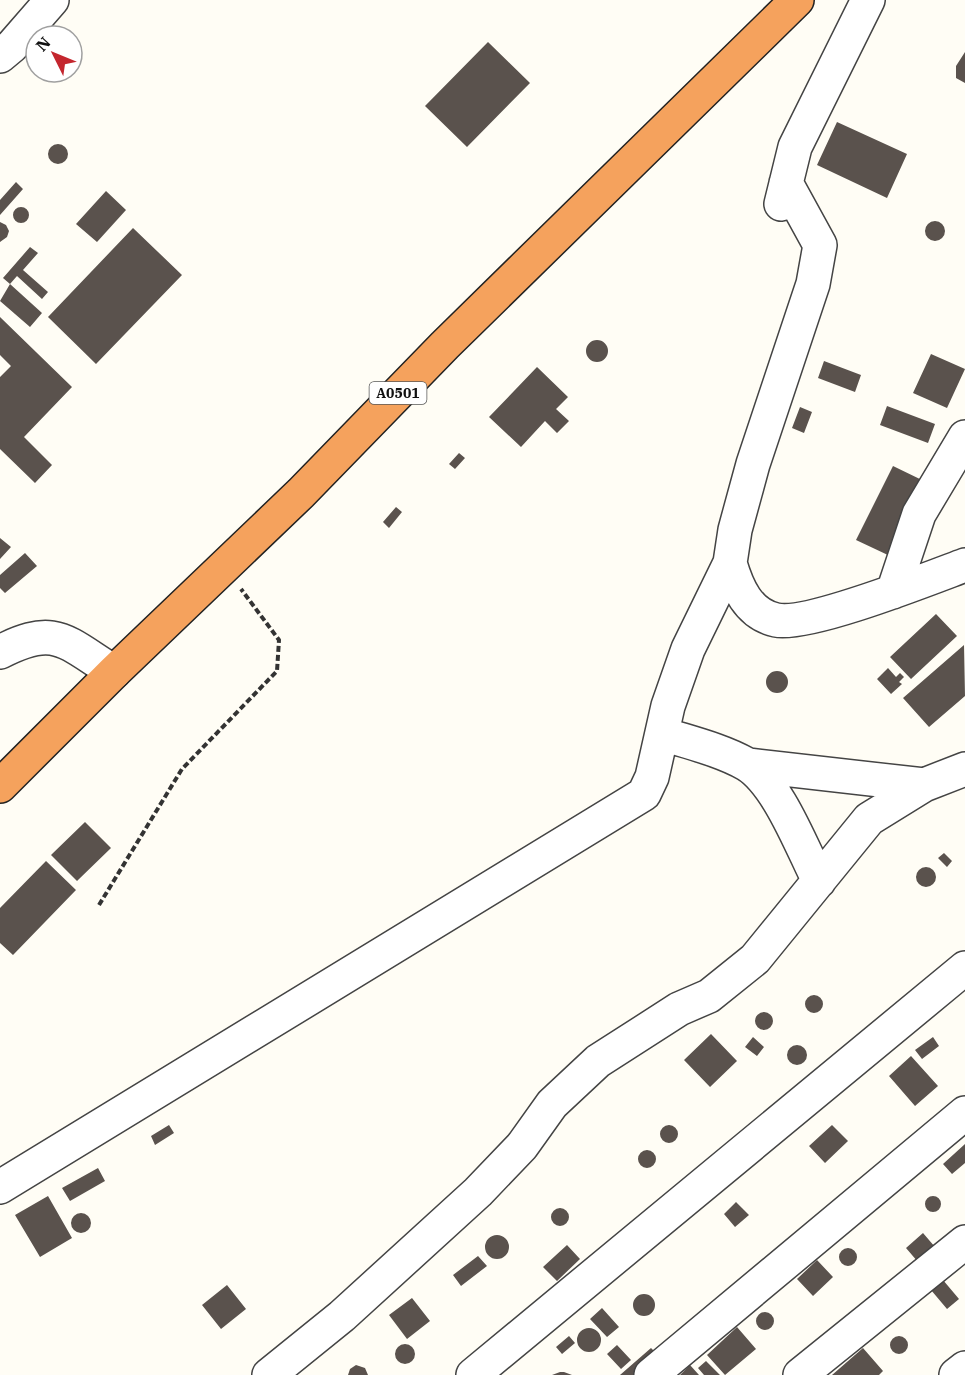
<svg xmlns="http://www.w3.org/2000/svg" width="965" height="1375" font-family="'IBM Plex Serif',serif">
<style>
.building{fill:#5a524d}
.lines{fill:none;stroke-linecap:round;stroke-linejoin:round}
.minor-casing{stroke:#444;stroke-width:36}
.highway-casing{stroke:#222;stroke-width:36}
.path{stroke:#333;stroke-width:4;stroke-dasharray:6 3;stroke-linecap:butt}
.minor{stroke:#fff;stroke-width:33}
.highway{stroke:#f5a25d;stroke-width:33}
.labels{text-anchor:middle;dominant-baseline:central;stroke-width:6;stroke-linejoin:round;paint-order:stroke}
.shield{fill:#fff;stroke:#585858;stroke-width:1.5}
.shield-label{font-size:14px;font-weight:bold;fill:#111}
</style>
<rect width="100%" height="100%" fill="#fffdf5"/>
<path class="building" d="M488,42L530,83L467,147L425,106Z
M965,52V83L956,78V66Z
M837,122L907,154L887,198L817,165Z
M48 154a10 10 0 1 1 20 0a10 10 0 1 1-20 0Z
M16,182L23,189L0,215V200Z
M106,191L126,210L97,242L76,224Z
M13 215a8 8 0 1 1 16 0a8 8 0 1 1-16 0Z
M925 231a10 10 0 1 1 20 0a10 10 0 1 1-20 0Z
M0,222L6,225L9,231L7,237L0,242Z
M133,228L182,275L96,364L48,317Z
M30,247L38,253L23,270L48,292L42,299L17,276L10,284L3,278Z
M10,284L42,313L30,327L0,301Z
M0,317L72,387L24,437L52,465L35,483L0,449V377L11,366L0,355Z
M586 351a11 11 0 1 1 22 0a11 11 0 1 1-22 0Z
M931,354L965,369L947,408L913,393Z
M824,361L861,375L855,392L818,378Z
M537,367L568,397L556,409L569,421L557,433L545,421L521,447L489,417Z
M887,406L935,424L928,443L880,425Z
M800,407L812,412L804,433L792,428Z
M459,453L465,458L455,469L449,464Z
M893,466L926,482L890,556L856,540Z
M396,507L402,512L389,528L383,522Z
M0,538L11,547L0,559Z
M25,553L37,566L5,593L0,588V575Z
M936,614L957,636L911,679L890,657Z
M964,645L965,696L929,727L903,698Z
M888,668L896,677L900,673L904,677L899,682L902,684L891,694L877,679Z
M766 682a11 11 0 1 1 22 0a11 11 0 1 1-22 0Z
M85,822L111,848L77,881L51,855Z
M944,853L952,861L947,867L938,858Z
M46,861L76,890L13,955L0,943V908Z
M916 877a10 10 0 1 1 20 0a10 10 0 1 1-20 0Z
M805 1004a9 9 0 1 1 18 0a9 9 0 1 1-18 0Z
M755 1021a9 9 0 1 1 18 0a9 9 0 1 1-18 0Z
M711,1034L737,1061L710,1087L684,1060Z
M753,1037L764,1047L757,1056L745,1047Z
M933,1037L939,1046L922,1059L915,1050Z
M787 1055a10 10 0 1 1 20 0a10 10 0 1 1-20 0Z
M911,1056L938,1086L915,1106L889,1076Z
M169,1125L174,1133L155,1145L151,1136Z
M832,1125L848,1141L825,1163L809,1146Z
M660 1134a9 9 0 1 1 18 0a9 9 0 1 1-18 0Z
M965,1144V1163L952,1174L943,1164Z
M638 1159a9 9 0 1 1 18 0a9 9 0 1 1-18 0Z
M98,1168L105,1181L70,1201L62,1188Z
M925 1204a8 8 0 1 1 16 0a8 8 0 1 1-16 0Z
M48,1196L72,1238L40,1257L15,1215Z
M736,1202L749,1215L735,1227L724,1214Z
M551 1217a9 9 0 1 1 18 0a9 9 0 1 1-18 0Z
M71 1223a10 10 0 1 1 20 0a10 10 0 1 1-20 0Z
M923,1233L935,1247L918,1262L906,1248Z
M485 1247a12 12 0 1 1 24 0a12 12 0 1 1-24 0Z
M567,1245L580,1259L557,1281L543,1267Z
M839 1257a9 9 0 1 1 18 0a9 9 0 1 1-18 0Z
M478,1256L487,1266L461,1286L453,1275Z
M817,1260L833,1277L813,1296L797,1279Z
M943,1280L959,1299L947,1309L931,1290Z
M227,1285L246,1309L221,1329L202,1305Z
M633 1305a11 11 0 1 1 22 0a11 11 0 1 1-22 0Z
M412,1298L430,1321L407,1339L389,1315Z
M602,1308L619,1327L607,1337L590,1319Z
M756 1321a9 9 0 1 1 18 0a9 9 0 1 1-18 0Z
M737,1327L756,1349L725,1375L707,1355Z
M577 1340a12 12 0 1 1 24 0a12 12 0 1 1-24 0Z
M890 1345a9 9 0 1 1 18 0a9 9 0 1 1-18 0Z
M569,1336L575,1343L562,1354L556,1347Z
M395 1354a10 10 0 1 1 20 0a10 10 0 1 1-20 0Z
M617,1345L631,1360L621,1369L607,1354Z
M651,1348L659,1356L637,1375H620Z
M863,1348L883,1371L879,1375H832Z
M706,1361L720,1375H704L698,1368Z
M356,1365L365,1368L368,1375H348L350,1369Z
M690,1365L699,1375H680Z
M564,1372L572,1375H552L560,1372Z"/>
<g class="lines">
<g class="minor-casing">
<path id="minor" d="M0,56L12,46L52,0
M781,204L795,147L868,0
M730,563C737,587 748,614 776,620C807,627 930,578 965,565
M893,592L919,514L965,437
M0,652C56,623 65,642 114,672
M663,734C691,743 721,750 746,764C778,783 802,848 819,881
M748,765L924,785
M0,1187L644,794L652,777L668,706L688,649L730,563L735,530L753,464L813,284L820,245L786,183
M269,1375L342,1316L478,1192L522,1146L552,1104L598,1061L679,1009L709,996L755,959L869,819L924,785L965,769
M473,1375L965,968
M651,1375L965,1113
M800,1375L965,1242
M956,1375L965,1368"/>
</g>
<g class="highway-casing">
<path id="highway" d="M0,786L114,672L301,493L445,345L797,0"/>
</g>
<path class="path" d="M99,905L182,769L277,671L279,640L241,589"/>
<use href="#minor" class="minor"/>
<use href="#highway" class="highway"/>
</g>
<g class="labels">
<rect class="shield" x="369.5" y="382" width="57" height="22" rx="4.5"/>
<g class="shield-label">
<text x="398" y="393">A0501</text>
</g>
</g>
<g transform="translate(54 54) rotate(313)"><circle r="28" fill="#ffffff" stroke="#a0a0a0" stroke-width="1.5"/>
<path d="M0-4.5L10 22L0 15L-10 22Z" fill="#c4262e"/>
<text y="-9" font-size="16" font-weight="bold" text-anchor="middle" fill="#111111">N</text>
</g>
</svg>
